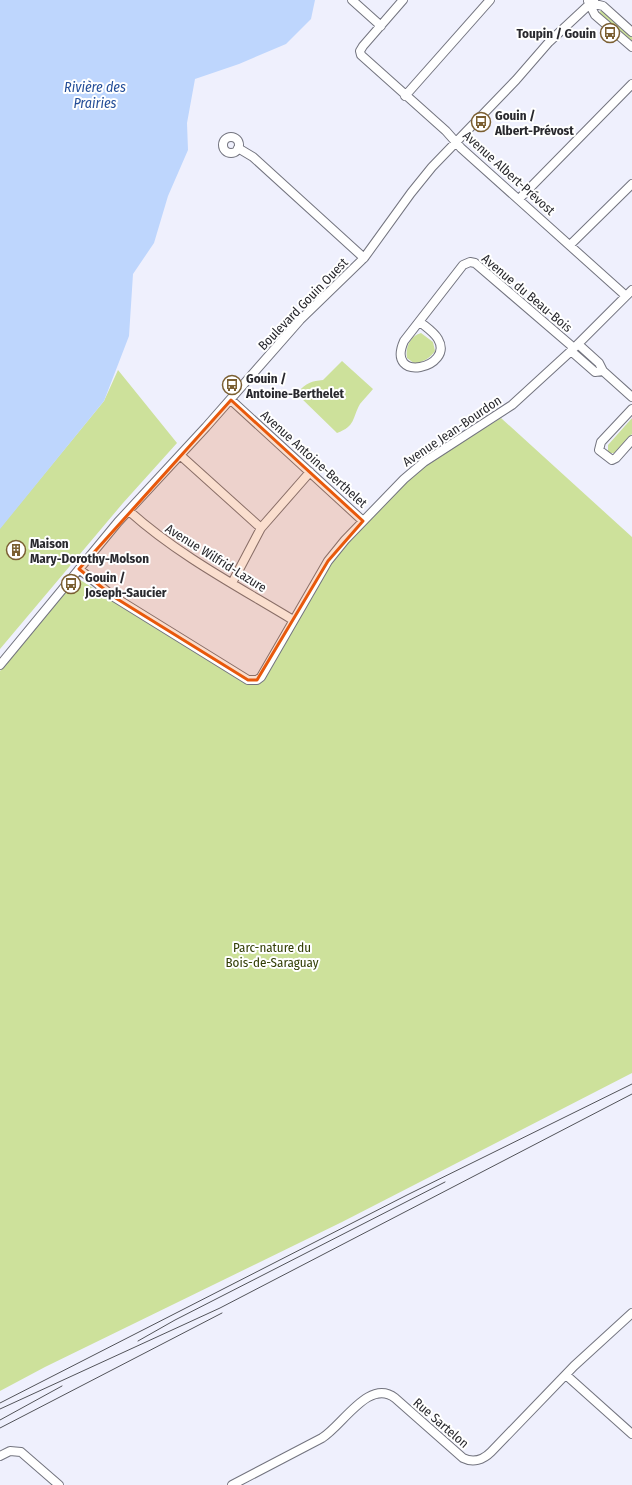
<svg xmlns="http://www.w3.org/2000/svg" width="632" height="1485" font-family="'Fira Sans Condensed',sans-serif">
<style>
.green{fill:#cde19b}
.water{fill:#bed6fd}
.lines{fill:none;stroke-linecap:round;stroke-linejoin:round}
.minor-casing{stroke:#73747f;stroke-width:10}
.minor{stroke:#fff;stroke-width:8}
.tram{stroke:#525359;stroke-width:1}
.marked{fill:#e8590c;fill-opacity:0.2;stroke:#e8590c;stroke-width:3;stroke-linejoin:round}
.labels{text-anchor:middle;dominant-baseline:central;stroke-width:4;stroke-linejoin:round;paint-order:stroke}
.poi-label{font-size:13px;font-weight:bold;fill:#29292e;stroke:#fff;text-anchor:start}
.street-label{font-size:13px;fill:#29292e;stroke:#fff}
.park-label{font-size:13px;fill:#323e05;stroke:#fff}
.water-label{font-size:14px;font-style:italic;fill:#244e98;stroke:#fff}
</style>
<rect width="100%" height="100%" fill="#eff0fd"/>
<path class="green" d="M603,9L632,36V43L598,13Z
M421,333L433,342L435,351C430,358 423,362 415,364L407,358C405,348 410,336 421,333Z
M342,361L373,389C369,394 364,399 360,404C352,418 356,426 337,433L299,396L298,392C306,383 312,381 323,380Z
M118,370L177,443L123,503L0,649V528L104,401Z
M501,418L632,537V1073L342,1222L45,1367L0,1391V671L77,578L247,684H258L266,677L326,570L338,552L391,495L434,459Z
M632,418V434L614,453H608V445Z"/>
<path class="water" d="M0,0H315L311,19L286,44L239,64L195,79L187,123L188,150L168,196L154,243L133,274L129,336L104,401L0,529Z"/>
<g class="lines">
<g class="minor-casing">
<path id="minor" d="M352,0L381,26
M403,0L363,46L360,51L361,55L446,131L461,148L626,296
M588,1L595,15L632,47
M591,3L603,6L632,32
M405,96L490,0
M223 145a8 8 0 1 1 16 0a8 8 0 1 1-16 0Z
M238,148L253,157L364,258
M519,199L632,84
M570,245L632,184
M420,322C426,327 434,332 438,339C455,368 385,384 404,341L463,265L470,262L475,263L574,348
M578,344L599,363L603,371L632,397
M571,351L595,372L603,371
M231,400L363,521
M632,409L601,442L599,450L612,460L616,458L632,440
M180,455L261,528
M129,511C178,555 237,586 293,620
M79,569L114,597L248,680H257L261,677L328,561L345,540L404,479L424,462L512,405L571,351L632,290
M232,583L261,528L310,472
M0,665L118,522L206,427L300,320L364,258L411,193L432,167L516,80L549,42L594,0
M566,1375L632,1434
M0,1456L10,1451L21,1452L59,1485
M232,1485L322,1438C343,1425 369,1378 395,1398L463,1458C473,1463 483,1460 491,1452L574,1366L632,1313"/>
</g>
<use href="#minor" class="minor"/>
<path class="tram" d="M138,1341L175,1320L445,1182
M0,1403L407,1195L632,1084
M0,1409L220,1308L632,1094
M0,1420L62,1386
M0,1428L222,1313"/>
</g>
<path class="marked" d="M231,400L363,521L328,561L257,680H248L114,597L79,569Z"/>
<defs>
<g id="bus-ring" transform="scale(1)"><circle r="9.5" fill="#fff" stroke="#7b5f32" stroke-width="1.5"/><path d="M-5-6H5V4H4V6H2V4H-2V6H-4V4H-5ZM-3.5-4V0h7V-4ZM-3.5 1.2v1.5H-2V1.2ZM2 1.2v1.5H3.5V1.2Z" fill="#7b5f32"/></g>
<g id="building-ring" transform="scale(1)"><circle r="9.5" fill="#fff" stroke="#7b5f32" stroke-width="1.5"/><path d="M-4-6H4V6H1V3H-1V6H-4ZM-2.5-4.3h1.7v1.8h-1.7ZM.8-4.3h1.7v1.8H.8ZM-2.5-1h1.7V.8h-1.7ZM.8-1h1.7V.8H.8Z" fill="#7b5f32"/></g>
</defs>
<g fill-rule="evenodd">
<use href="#bus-ring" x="610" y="33"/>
<use href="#bus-ring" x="481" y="122"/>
<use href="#bus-ring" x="232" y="385"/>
<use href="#building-ring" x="16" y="550"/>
<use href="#bus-ring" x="71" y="584"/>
</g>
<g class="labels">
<g class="poi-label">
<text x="596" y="33" text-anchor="end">Toupin / Gouin</text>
<text x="495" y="115">Gouin /<tspan x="495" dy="15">Albert-Prévost</tspan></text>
<text x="246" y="378">Gouin /<tspan x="246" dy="15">Antoine-Berthelet</tspan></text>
<text x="30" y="543">Maison<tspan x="30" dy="15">Mary-Dorothy-Molson</tspan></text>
<text x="85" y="577">Gouin /<tspan x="85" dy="15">Joseph-Saucier</tspan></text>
</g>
<g class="street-label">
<text transform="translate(509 173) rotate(42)">Avenue Albert-Prévost</text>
<text transform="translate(527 293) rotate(40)">Avenue du Beau-Bois</text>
<text transform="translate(303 304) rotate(-46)">Boulevard Gouin Ouest</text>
<text transform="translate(452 431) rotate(-34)">Avenue Jean-Bourdon</text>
<text transform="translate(314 459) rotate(42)">Avenue Antoine-Berthelet</text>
<text transform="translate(216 558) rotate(32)">Avenue Wilfrid-Lazure</text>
<text transform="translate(441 1423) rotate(41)">Rue Sartelon</text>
</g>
<g class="park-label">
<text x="272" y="947">Parc-nature du<tspan x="272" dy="15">Bois-de-Saraguay</tspan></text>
</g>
<g class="water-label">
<text x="95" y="87">Rivière des<tspan x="95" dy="16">Prairies</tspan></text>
</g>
</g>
</svg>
